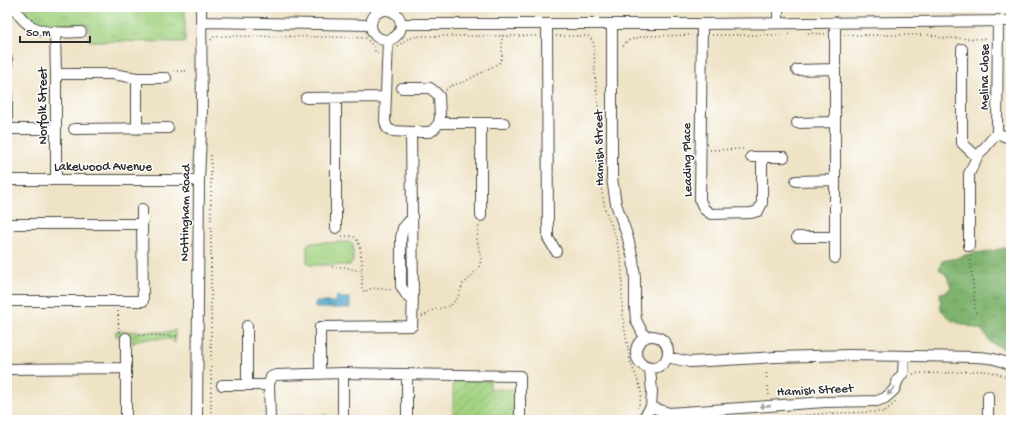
<svg xmlns="http://www.w3.org/2000/svg" width="1018" height="427" font-family="'Gochi Hand',sans-serif">
<style>
.grass{fill:url(#grass-tufts);stroke:#667e55}
.forest{fill:url(#forest-crowns);stroke:#566f4c}
.park{fill:#a1d17f;stroke:#667e55}
.garden{fill:url(#garden-furrows);stroke:#667e55}
.water{fill:url(#water-waves);stroke:#3c6a7a}
.lines{fill:none;stroke-linecap:round;stroke-linejoin:round}
.minor-casing{stroke:#484742;stroke-width:12}
.path{stroke:#484742;stroke-width:1.5;stroke-dasharray:1 3;stroke-linecap:butt}
.minor{stroke:#fff;stroke-width:10}
.oneway{fill:#a0a0a0}
.labels{text-anchor:middle;dominant-baseline:central;stroke-width:3;stroke-linejoin:round;paint-order:stroke}
.street-label{font-size:13px;fill:#2b2b2b;stroke:#fff}
</style>
<defs>
<pattern id="grass-tufts" width="24" height="20" patternUnits="userSpaceOnUse"><rect width="24" height="20" fill="#a1d17f"/><path d="M3 7l-1-3M5 7V3M7 7l1-3M15 17l-1-3M17 17v-4M19 17l1-3" fill="none" stroke="#83aa68"/></pattern>
<pattern id="forest-crowns" width="20" height="18" patternUnits="userSpaceOnUse"><rect width="20" height="18" fill="#80b36e"/><path d="M2 6a3 3 0 1 1 6 0M12 15a3 3 0 1 1 6 0" fill="none" stroke="#69925b"/></pattern>
<pattern id="garden-furrows" width="10" height="10" patternUnits="userSpaceOnUse"><rect width="10" height="10" fill="#a1d17f"/><path d="M-1 1l2-2M0 10L10 0M9 11l2-2" fill="none" stroke="#83aa68"/></pattern>
<pattern id="water-waves" width="16" height="10" patternUnits="userSpaceOnUse"><rect width="16" height="10" fill="#4ca8ca"/><path d="M0 5q4-4 8 0t8 0" fill="none" stroke="#3f89a4"/></pattern>
</defs>
<rect width="100%" height="100%" fill="#fff"/>
<filter id="ink" filterUnits="userSpaceOnUse"><feTurbulence type="fractalNoise" baseFrequency=".025" numOctaves="2"/><feDisplacementMap in="SourceGraphic" scale="8" xChannelSelector="R" yChannelSelector="G"/><feConvolveMatrix kernelMatrix="1 2 1 2 8 2 1 2 1" color-interpolation-filters="sRGB"/></filter>
<filter id="wash" filterUnits="userSpaceOnUse"><feTurbulence type="fractalNoise" baseFrequency=".012" numOctaves="4" result="noise"/><feDisplacementMap in="SourceGraphic" scale="16" xChannelSelector="R" yChannelSelector="G"/><feGaussianBlur stdDeviation="0.9" result="paint"/><feColorMatrix in="noise" values="0 0 0 0 0 0 0 0 0 0 0 0 0 0 0 0 0 1.4 0 .05"/><feComposite in="paint" operator="in"/></filter>
<g filter="url(#wash)">
<rect width="100%" height="100%" fill="#efe3c6"/>
<path class="grass" d="M23,7H185V42L89,41V25L47,24L32,18Z
M175,329V343L171,339H142L132,344V336H116V331L172,332Z"/>
<path class="forest" d="M576,7H721V8L576,9Z
M1004,248H1011V352L991,343L982,330L952,321L941,310L940,293L946,292L951,287L947,276L939,269L942,261L957,258L974,252L983,253Z"/>
<path class="park" d="M350,242L353,245V262L350,265H310L307,262V245L309,243Z"/>
<path class="garden" d="M453,380H490V389L517,390V420H453Z
M327,415V420H279V416Z"/>
<path class="water" d="M337,296L343,298H350V308H315V302H335Z"/>
</g>
<g filter="url(#ink)">
<g class="lines">
<g class="minor-casing">
<path id="minor" d="M14,7C29,36 53,33 81,32
M371 25a15 15 0 1 1 30 0a15 15 0 1 1-30 0Z
M201,22L370,25
M835,22V258
M778,23V7
M401,24H702L1011,21
M547,24L548,238L556,251
M702,24L700,200L704,209L711,214L751,213L758,211L762,203V157
M612,25V178L616,204L627,235L633,259L635,278V309L636,320L645,338
M55,33L56,74V180
M962,49V143L977,157
M7,59V122
M797,70L835,69
M56,74H112L137,78H166
M137,78V129
M402,88H430L435,92L439,96L440,117L439,123L434,129L430,132H411
M306,98L385,97
M439,123H481V216
M481,123H504
M797,123L835,122
M7,129H56
M74,129L168,128
M997,133L998,20
M997,133L1011,139
M751,157H784
M7,180H199
M796,181L835,180
M142,209V224
M412,218L403,228L401,238V286L407,296L413,302
M7,224H142L143,301H7
M336,228V98
M797,237H835
M969,246V174L977,157L997,133
M636 352a16 16 0 1 1 32 0a16 16 0 1 1-32 0Z
M126,338V420
M667,357L690,362L776,357L850,355L975,357C988,357 999,359 1011,365
M7,369L126,368
M343,373L520,376V420
M320,374V327L412,326L413,291L411,132L392,131L387,128L385,121L388,40
M222,385H269
M247,385V326
M988,396V420
M651,407L669,413L825,402L877,401L885,398L894,390L898,380L903,373L904,356
M197,420L199,180L202,111L201,7
M270,420L269,385L271,377L276,375L343,373V420
M407,420V374
M642,420L651,407L652,392L650,368"/>
</g>
<path class="path" d="M808,33L826,34
M712,35H775L792,34
M844,35H928L936,36L941,38L987,39
M556,36H588L593,41L594,46L595,76L599,114L600,182L605,209L616,238L621,259L622,270V309L624,325L630,361L640,386L641,392L640,402L638,408
M211,40L213,37L225,36L335,37L366,38L373,46L376,53H378
M623,46L627,41L643,36L692,35
M398,47C405,38 413,37 423,36H538
M173,71H187
M446,90L450,86L464,82L499,63L502,58V35
M710,150L744,149
M342,236C346,236 351,236 354,237C364,243 362,277 362,288L364,292L372,288L392,290
M970,256L976,315
M332,267H346L354,270H362
M118,311L119,332
M422,316H425L429,312L433,310L446,307L451,305L457,299L463,284L470,278L479,267L481,260L477,239L479,225
M136,337L139,335L178,336
M766,369L767,379
M913,374C923,372 934,374 944,373C969,372 989,366 1011,380
M768,386L769,397
M834,414V420
M211,420V154
M734,420L834,413L884,412L896,402"/>
<use href="#minor" class="minor"/>
</g>
<defs><path id="oneway-solid" d="M-6-.8H1V-3.2L6.5 0L1 3.2V.8H-6Z"/></defs>
<g class="oneway">
<use href="#oneway-solid" transform="translate(891 391) rotate(129)"/>
<use href="#oneway-solid" transform="translate(765 406) rotate(176)"/>
</g>
</g>
<g class="labels">
<g class="street-label">
<text transform="translate(985 77) rotate(-90)">Melina Close</text>
<text transform="translate(43 106) rotate(-90)">Norfolk Street</text>
<text transform="translate(600 148) rotate(-91)">Hamish Street</text>
<text transform="translate(688 160) rotate(-91)">Leading Place</text>
<text x="103" y="167">Lakewood Avenue</text>
<text transform="translate(186 213) rotate(-89)">Nottingham Road</text>
<text transform="translate(815 391) rotate(-3)">Hamish Street</text>
</g>
</g>
<rect width="1018" height="427" fill="none" stroke="#fff" stroke-width="24"/>
<path d="M20 36v6h70v-6" fill="none" stroke="#2b2b2b" stroke-width="2"/>
<text x="26" y="36" font-size="12" fill="#2b2b2b" stroke="#ffffff" stroke-width="3" paint-order="stroke">50 m</text>
</svg>
